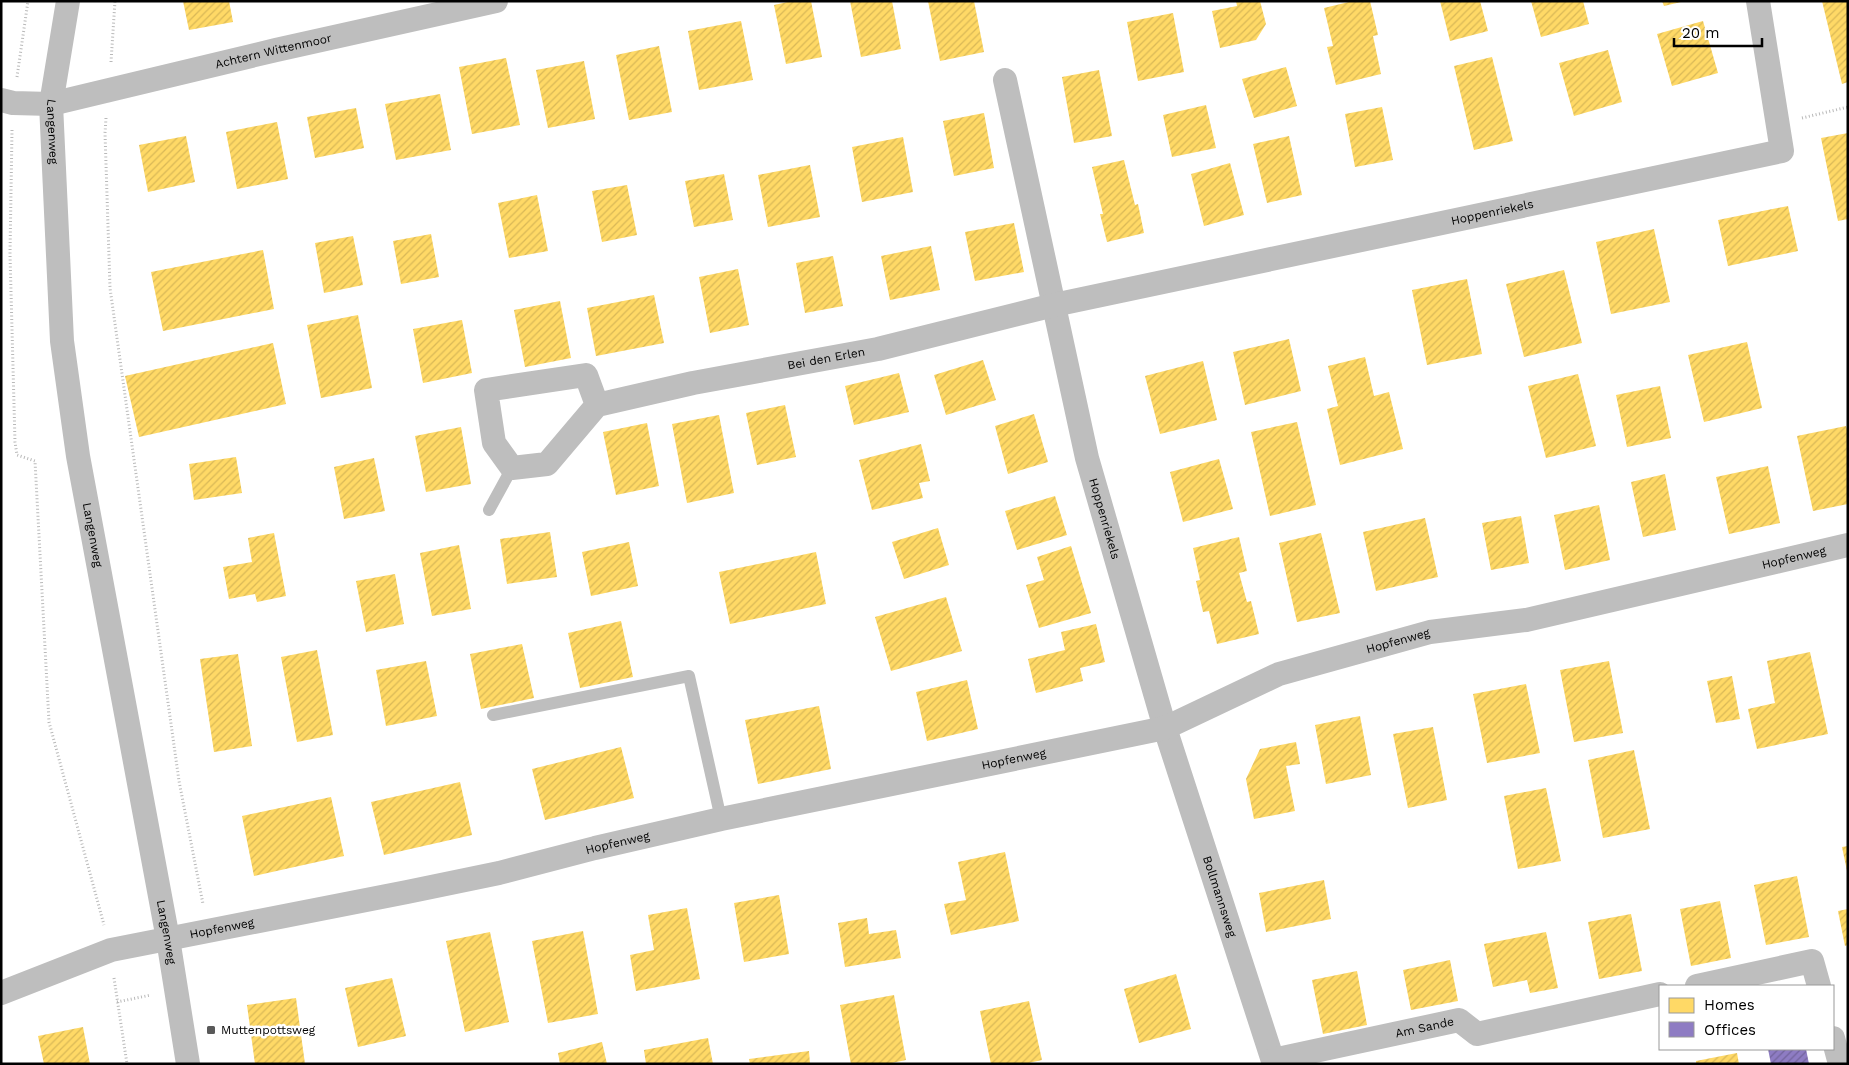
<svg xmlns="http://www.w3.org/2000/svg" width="1849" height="1065" font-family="'Work Sans',sans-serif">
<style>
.homes{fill:url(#homes-hatch)}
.offices{fill:url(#offices-hatch)}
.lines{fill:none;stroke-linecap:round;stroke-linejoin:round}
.path{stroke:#b9b9b9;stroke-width:3;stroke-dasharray:1 2.5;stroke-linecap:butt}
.service{stroke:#bebebe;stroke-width:12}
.minor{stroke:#bebebe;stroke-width:24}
.poi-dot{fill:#595959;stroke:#fff;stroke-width:2}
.labels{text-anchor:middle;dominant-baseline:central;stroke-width:5;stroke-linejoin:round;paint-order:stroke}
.street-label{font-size:12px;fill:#000;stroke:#fff}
.poi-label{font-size:12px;fill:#000;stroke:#fff;text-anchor:start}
</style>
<defs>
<pattern id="homes-hatch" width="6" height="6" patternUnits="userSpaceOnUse" patternTransform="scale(1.25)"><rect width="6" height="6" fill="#ffd966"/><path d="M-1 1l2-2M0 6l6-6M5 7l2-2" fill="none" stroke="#d9b857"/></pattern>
<pattern id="offices-hatch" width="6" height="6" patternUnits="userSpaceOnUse" patternTransform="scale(1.25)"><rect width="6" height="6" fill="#8e7cc3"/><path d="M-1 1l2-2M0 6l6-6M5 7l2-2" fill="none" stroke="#72639c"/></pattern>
</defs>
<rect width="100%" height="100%" fill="#fff"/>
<path class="homes" d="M183,1H229L233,22L189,30Z
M792,1H811L822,57L786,64L774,5Z
M850,1H892L901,49L861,57Z
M928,1H974L984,52L940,61Z
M1236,1H1260L1266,24L1256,40L1220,48L1212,11L1237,6Z
M1353,1H1370L1378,35L1373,36L1381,74L1336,85L1327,47L1333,46L1324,8Z
M1440,1H1480L1488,31L1450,41Z
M1531,1H1583L1589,24L1541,37Z
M1662,1H1681V2L1664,6Z
M1822,1H1848V82L1842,84Z
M1173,13L1184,72L1138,81L1127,22Z
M741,21L753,80L699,90L688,31Z
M1703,21L1718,73L1672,86L1657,34Z
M659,46L672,112L629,120L616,55Z
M1608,50L1622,102L1574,116L1559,63Z
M1492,57L1513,141L1474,150L1454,66Z
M506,58L520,125L472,134L459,67Z
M584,61L595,119L548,128L536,70Z
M1286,67L1297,106L1254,118L1242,79Z
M1099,70L1112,136L1074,143L1062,77Z
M440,94L451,150L396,160L385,104Z
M1206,105L1216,148L1172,157L1163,115Z
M1382,107L1393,160L1355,167L1345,114Z
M356,108L364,148L315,158L307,117Z
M984,113L994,168L954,176L943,121Z
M277,122L288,179L237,189L226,132Z
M1848,133V219L1838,221L1821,138Z
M186,136L195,182L148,192L139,145Z
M1289,136L1302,195L1267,203L1253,144Z
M903,137L913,192L862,202L852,147Z
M1124,160L1135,205L1138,204L1144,233L1107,242L1100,214H1103L1092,167Z
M1230,163L1244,215L1204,226L1191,174Z
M810,165L820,217L768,227L758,175Z
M724,174L733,220L694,227L685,181Z
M627,185L637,235L602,242L592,191Z
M537,195L548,251L509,258L498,203Z
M1788,206L1798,251L1728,266L1718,220Z
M1014,223L1024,272L975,281L965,232Z
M1654,229L1670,302L1611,314L1596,242Z
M431,234L439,277L401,284L393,241Z
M353,236L363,285L324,293L315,243Z
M931,246L940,290L890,300L881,256Z
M263,250L274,309L163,331L151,272Z
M833,256L843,306L805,313L796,263Z
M738,269L749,325L710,333L699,277Z
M1564,270L1582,343L1524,357L1506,284Z
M1467,279L1482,354L1427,365L1412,290Z
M654,295L664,343L596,356L587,308Z
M560,301L571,358L525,367L514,310Z
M358,315L372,388L321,398L307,325Z
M462,320L472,373L423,383L413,329Z
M1289,339L1301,391L1245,405L1233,352Z
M1747,342L1762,408L1704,422L1688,355Z
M273,343L286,404L139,437L125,376Z
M1365,357L1374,396L1389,392L1403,449L1340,465L1327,409L1338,406L1328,366Z
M983,360L996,400L946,415L934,375Z
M1203,361L1217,420L1160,434L1145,376Z
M899,373L909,412L854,425L845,386Z
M1578,374L1596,446L1546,458L1528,386Z
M1660,386L1671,438L1627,447L1616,395Z
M785,405L796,457L757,465L746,413Z
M1034,414L1048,462L1008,474L995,426Z
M719,415L734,493L687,503L672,424Z
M1297,422L1316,505L1270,516L1251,432Z
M647,423L659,486L616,495L603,432Z
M1846,426L1848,432V504L1813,511L1797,436Z
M461,427L471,484L426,492L415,436Z
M921,444L930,481L919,483L923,498L872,510L859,460Z
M236,457L242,493L194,500L189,464Z
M374,458L385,511L344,519L334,467Z
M1219,459L1233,509L1183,522L1170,472Z
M1768,466L1780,523L1729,534L1716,477Z
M1665,474L1676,530L1643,537L1631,482Z
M1055,496L1067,535L1017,550L1005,511Z
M1599,505L1610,560L1565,570L1554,515Z
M1521,516L1529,563L1491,570L1482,523Z
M1425,518L1438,577L1376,591L1363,532Z
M938,528L949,565L904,579L892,542Z
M550,532L557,577L507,584L500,539Z
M274,533L286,596L257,602L255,594L229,599L223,567L252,562L248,538Z
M1321,533L1340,613L1297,622L1279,543Z
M1239,537L1247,571L1239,573L1247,602L1251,601L1259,634L1217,644L1209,611L1203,612L1196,581L1200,580L1193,548Z
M629,542L638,586L591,596L582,552Z
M459,545L471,609L432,616L420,553Z
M1071,546L1091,613L1039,628L1026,585L1044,580L1037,557Z
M816,552L826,604L730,624L719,572Z
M395,574L404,624L366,632L356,581Z
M946,597L962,651L891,671L875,617Z
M621,621L633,677L580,688L568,633Z
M1096,624L1105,662L1080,668L1083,681L1036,693L1028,659L1065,650L1061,632Z
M522,644L534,698L481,709L470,654Z
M317,650L333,735L297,742L281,657Z
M1810,652L1828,734L1757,749L1748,709L1775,703L1767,661Z
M238,654L252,746L214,752L200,659Z
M426,661L437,716L386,726L376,670Z
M1609,661L1623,733L1574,742L1560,670Z
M1732,676L1740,719L1716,723L1707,681Z
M967,680L978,729L927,741L916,692Z
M1526,684L1540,753L1487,763L1473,694Z
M819,706L831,769L758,784L745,720Z
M1360,716L1371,775L1326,784L1315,725Z
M1433,727L1447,800L1408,808L1393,734Z
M1296,742L1300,764L1286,766L1295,811L1254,819L1246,779L1260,749Z
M621,747L634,798L545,820L532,769Z
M1634,750L1650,829L1603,838L1588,760Z
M460,782L472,835L384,855L371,802Z
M1546,788L1561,861L1518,869L1504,796Z
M331,797L344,856L254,876L242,816Z
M1848,846V870L1847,871L1842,847Z
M1005,852L1019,921L951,935L944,904L966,900L958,862Z
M1797,876L1809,937L1766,945L1754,885Z
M1324,880L1331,919L1266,932L1259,893Z
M779,895L789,954L744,962L734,903Z
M1720,901L1731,958L1691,966L1680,909Z
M687,908L700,979L636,991L630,955L654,950L648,915Z
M1848,909V945L1845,946L1838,911Z
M1631,914L1642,971L1599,979L1588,922Z
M867,918L869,934L896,930L901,958L845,967L838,923Z
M583,931L598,1014L548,1023L532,941Z
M490,932L509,1022L465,1032L446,941Z
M1546,932L1558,988L1530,993L1527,980L1493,987L1484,944Z
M1450,960L1458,1001L1411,1010L1403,970Z
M1357,971L1367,1025L1323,1034L1312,980Z
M1176,974L1191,1029L1139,1043L1124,989Z
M392,978L406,1036L358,1047L345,988Z
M894,995L906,1060L887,1064H851L840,1005Z
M296,998L305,1064H255L247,1005Z
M1029,1001L1042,1060L1024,1064H991L980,1011Z
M83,1027L90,1064H44L38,1036Z
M708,1038L713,1064H646L644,1050Z
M602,1042L607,1064H560L558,1053Z
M809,1051L810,1064H750L749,1059Z
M1737,1053L1739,1064H1696V1061Z"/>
<path class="offices" d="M1768,1049H1806L1809,1064H1771Z"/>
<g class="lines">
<path class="path" d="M111,62L115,1
M17,77L28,1
M106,118L105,133L110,288L179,781L203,904
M1802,118L1848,107
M12,130L10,254L15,442L17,455L35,461L49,722L104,925
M114,978L127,1064
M117,1002L151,995"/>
<path class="service" d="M489,510L512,468
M493,715L689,676L721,819"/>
<g class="minor">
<path id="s1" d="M68,1L51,104L62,341L78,456L168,939L188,1064"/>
<path id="s2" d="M1005,80L1087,458L1165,728L1274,1064"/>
<path id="s3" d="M1,100L13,103L51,104L276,50L496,1"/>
<path id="s4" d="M597,405L547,464L512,468L494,443L486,390L586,375L597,405L693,383L878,349L1054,305L1782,151L1758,1"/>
<path d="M1697,986L1812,961L1819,986"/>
<path id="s5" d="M1,993L111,950L407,892L499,873L595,848L721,819L1165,728L1279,674L1430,632L1526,620L1848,545"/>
<path d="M1833,1038L1840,1064"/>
<path id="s6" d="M1273,1060L1459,1020L1477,1034L1660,994"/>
</g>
</g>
<rect class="poi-dot" x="206" y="1025" width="10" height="10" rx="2.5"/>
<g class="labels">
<g class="street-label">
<text stroke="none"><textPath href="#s3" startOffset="279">Achtern Wittenmoor</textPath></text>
<text stroke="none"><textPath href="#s1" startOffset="132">Langenweg</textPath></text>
<text stroke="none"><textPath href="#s4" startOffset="1246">Hoppenriekels</textPath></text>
<text stroke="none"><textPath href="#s4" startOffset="564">Bei den Erlen</textPath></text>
<text stroke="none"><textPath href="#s2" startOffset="450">Hoppenriekels</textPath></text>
<text stroke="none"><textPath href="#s1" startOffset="538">Langenweg</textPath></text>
<text stroke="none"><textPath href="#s5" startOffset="1850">Hopfenweg</textPath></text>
<text stroke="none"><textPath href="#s5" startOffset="1445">Hopfenweg</textPath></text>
<text stroke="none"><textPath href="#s5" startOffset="1041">Hopfenweg</textPath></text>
<text stroke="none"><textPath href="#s5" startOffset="636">Hopfenweg</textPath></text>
<text stroke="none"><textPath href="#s2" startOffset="845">Bollmannsweg</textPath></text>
<text stroke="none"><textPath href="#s5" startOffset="231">Hopfenweg</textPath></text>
<text stroke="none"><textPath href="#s1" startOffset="942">Langenweg</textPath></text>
<text stroke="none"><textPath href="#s6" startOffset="155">Am Sande</textPath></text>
</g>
<g class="poi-label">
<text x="221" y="1030">Muttenpottsweg</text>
</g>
</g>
<rect width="1849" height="1065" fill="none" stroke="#000000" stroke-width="5"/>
<rect x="1659" y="985" width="175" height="65" fill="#ffffff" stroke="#999999"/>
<rect x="1669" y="998" width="25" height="15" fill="#ffd966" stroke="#999999"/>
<text x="1704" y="1010" font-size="15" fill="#000000">Homes</text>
<rect x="1669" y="1022" width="25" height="15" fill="#8e7cc3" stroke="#999999"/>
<text x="1704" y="1035" font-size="15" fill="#000000">Offices</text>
<path d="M1674 38v8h88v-8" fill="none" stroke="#000000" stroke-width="2.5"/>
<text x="1682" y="38" font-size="15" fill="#000000" stroke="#ffffff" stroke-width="4" paint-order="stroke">20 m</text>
</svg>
